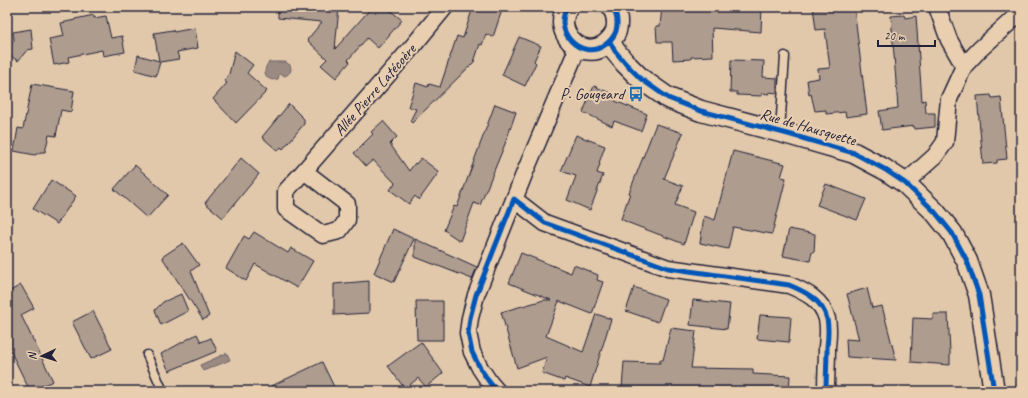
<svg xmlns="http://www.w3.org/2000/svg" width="1028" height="398" font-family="Caveat,sans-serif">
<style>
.water{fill:#9a8a82;stroke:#6a6066}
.building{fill:#ae9c8e;stroke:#22223b}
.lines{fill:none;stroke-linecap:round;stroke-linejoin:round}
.service-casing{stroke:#22223b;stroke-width:11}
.minor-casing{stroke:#22223b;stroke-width:19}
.tertiary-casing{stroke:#22223b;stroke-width:23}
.service{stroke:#e9cfb0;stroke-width:8}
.minor{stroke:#e9cfb0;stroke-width:16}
.tertiary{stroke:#e9cfb0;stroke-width:20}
.cycleway-casing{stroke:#e9cfb0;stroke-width:8}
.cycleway{stroke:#0057b8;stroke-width:5}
.labels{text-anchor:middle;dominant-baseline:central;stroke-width:4;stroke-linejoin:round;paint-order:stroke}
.street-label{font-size:16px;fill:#22223b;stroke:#e9cfb0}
.poi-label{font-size:16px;fill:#22223b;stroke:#e9cfb0;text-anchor:end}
</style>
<rect width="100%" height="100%" fill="#e1c8ab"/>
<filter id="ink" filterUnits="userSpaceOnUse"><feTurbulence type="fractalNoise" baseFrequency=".025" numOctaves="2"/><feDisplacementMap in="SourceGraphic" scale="8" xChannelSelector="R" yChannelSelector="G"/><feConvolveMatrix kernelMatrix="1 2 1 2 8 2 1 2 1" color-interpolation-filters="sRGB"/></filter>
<g filter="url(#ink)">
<path class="water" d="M269,62H285L290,65C292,70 291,73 285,76L281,74L279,75L278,79C266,83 261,71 269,62Z
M227,353L230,360L203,371L200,365Z"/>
<path class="building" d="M278,7H339L335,49L372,7H386L402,20L378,48L367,38L348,60L350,62L336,78L321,65L327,59L307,40L322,22L278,18Z
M473,7H503L493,37L486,34L482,45L480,44L474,62L412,123L410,121L416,109L408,107L416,83L428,87L429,84L440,87L457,36L463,38Z
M662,7H762L761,32L712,28L713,56L691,57V59L673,60L672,42H657L656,26H660Z
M813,7H854L867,114L846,117L845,112L826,114V110L815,111L811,94L809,95L807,80L819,78L818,69L830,68L825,29L816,30Z
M94,15V18L106,16L111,38L122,36L125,52L103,56L102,50L68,57L69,62L54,65L49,39L64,36L61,23L75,20V19Z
M904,15L905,18L916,16L922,101L925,100L926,113H935V127L915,129L914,126L882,130L879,111L898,108L891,16Z
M195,28L198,48L177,52L179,59L160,62L156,76L135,70L138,55L159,61L154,33L173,30L174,32Z
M31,29L33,49L27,50L18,61L8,54L9,48L14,40L13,32Z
M519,37L541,46L534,61L536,63L525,86L502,75Z
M235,51L253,65L247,73L267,91L236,123L213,99L227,83L224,81L229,74Z
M731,60L764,61L763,77L777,78V93L769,92V94L762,93V96L737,95V92H730Z
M32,84L74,91L71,112L61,110L56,136L49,135L45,152H41L35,155L14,151L18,128L23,129Z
M594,86L617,96L615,101L647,114L641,131L614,121L612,126L583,112Z
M991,95L992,98L1001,97L1007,159L997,160V163L983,164L977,96Z
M289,104L304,119V124L283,149L281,147L278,151L262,137Z
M495,104L516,112L505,144L480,205L474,203L460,241L444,230L454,206L457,207Z
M383,121L397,137L390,144L409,171L415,163L416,164L421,158L439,172L419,200L415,196L409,204L390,190L395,183L373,160L366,166L354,153L373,134L371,132Z
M656,124L683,133L664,179L683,186L675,205L694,212L684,244L629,223L621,219L630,193H629Z
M576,135L605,146L599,163L600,164L597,173L603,175L590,210L567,200L576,176L561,171Z
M733,151L785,164L781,177L786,178L772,234L733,227L728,249L700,243L704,216L715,220L717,212Z
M241,158L259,174L223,218L205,203Z
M135,165L168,195L147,218L114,189Z
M51,180L76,196L57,224L33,209Z
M826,184L866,199L857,220L817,205Z
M393,229L414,239L394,282L374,273Z
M789,229L815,234L814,252H812L810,261L783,256Z
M254,232L288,253L291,248L313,261L297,288L255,264L246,281L226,268L244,236L249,239Z
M415,239L477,267L472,279L415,257Z
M183,243L199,265L191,271L209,316L203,320L162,257Z
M521,253L571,273L574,265L598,275L597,280L603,282L592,314L559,301L546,336L583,352L596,314L611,319L590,387L565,378L564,381L542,373L547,357L517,368L501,312L544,300H551L509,283Z
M369,281V313L334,315V284Z
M21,285L34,308L21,315L53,381L30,391L7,344V286L10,291Z
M634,287L666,299L658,322L626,311Z
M867,288L872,308L882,306L896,360L847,357L846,339L859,340L847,294Z
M181,294L188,311L161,325L155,310L163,302Z
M693,300L730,304L727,329L690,325Z
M416,301H443V340H417Z
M93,311L112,349L91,359L72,322Z
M933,314H948L950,351V365L911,362L913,318L933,319Z
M760,315L791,317L789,342L757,339Z
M671,328L696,331L691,368L753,369V374L790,376L789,391H645V390L622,388L624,362L660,363V360H663Z
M197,334L201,342L211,338L217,351L169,371L161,354Z
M421,342L443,373L426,387L418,378L405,389L388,366Z
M322,362L336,391H261Z"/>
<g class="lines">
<g class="service-casing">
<path id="service" d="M780,131L785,56
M147,355L163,391"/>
</g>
<g class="minor-casing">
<path id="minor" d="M937,7L949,40L964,66
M304,171L347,204V220L339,231L323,235L286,209V191L304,171L413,46L445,7
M905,183L935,156L945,142L949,99L964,66L979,50L1021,12
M514,199L545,223L668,268L789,285C806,292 822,300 827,319C829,328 828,338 827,347C827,362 826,376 826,391
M497,391L490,383L480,368L472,352L468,333L470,318L476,295L525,172L578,47"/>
</g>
<g class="tertiary-casing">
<path id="tertiary" d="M568,7C551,30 581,62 605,45C610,41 614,37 616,31C618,23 617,14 612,7
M610,42L615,51L625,63L641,79L668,98L701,111L788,134L854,153L884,169L905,183L935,212L952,233L967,261L979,295L994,391"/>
</g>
<use href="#service" class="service"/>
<use href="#minor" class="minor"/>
<use href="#tertiary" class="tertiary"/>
<g class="cycleway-casing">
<path id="cycleway" d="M568,7C551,30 581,62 605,45C610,41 614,37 616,31C618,23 617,14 612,7
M610,42L615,51L625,63L641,79L668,98L701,111L788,134L854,153L884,169L905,183L935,212L952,233L967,261L979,295L994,391
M497,391L490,383L480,368L472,352L468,333L470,318L476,295L514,199L545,223L668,268L789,285C806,292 822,300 827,319C829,328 828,338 827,347C827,362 826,376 826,391"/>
</g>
<use href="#cycleway" class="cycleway"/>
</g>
</g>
<defs>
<g id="bus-bare" transform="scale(1.2)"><path d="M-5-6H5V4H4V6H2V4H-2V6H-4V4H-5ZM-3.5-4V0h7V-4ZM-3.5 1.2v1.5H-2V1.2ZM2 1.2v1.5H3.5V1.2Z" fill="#1f6fb2" stroke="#e9cfb0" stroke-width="2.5" paint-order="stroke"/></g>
</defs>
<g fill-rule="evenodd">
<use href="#bus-bare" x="636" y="94"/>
</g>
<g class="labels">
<g class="street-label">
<text transform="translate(375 90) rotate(-49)">Allée Pierre Latécoère</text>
<text transform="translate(808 127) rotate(16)">Rue de Hausquette</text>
</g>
<g class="poi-label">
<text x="624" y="94">P. Gougeard</text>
</g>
</g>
<rect width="1028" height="398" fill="none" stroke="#e9cfb0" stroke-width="24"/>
<rect x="12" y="12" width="1004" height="374" fill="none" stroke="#22223b" stroke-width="1.5" filter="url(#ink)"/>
<g transform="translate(42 356) rotate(266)" stroke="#e9cfb0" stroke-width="3" paint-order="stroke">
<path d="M0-3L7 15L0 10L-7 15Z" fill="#22223b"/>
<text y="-6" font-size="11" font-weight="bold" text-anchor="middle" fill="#22223b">N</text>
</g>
<path d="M878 40v6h57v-6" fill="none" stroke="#22223b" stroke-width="2"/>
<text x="884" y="40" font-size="12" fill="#22223b" stroke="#e9cfb0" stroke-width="3" paint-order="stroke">20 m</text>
</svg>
